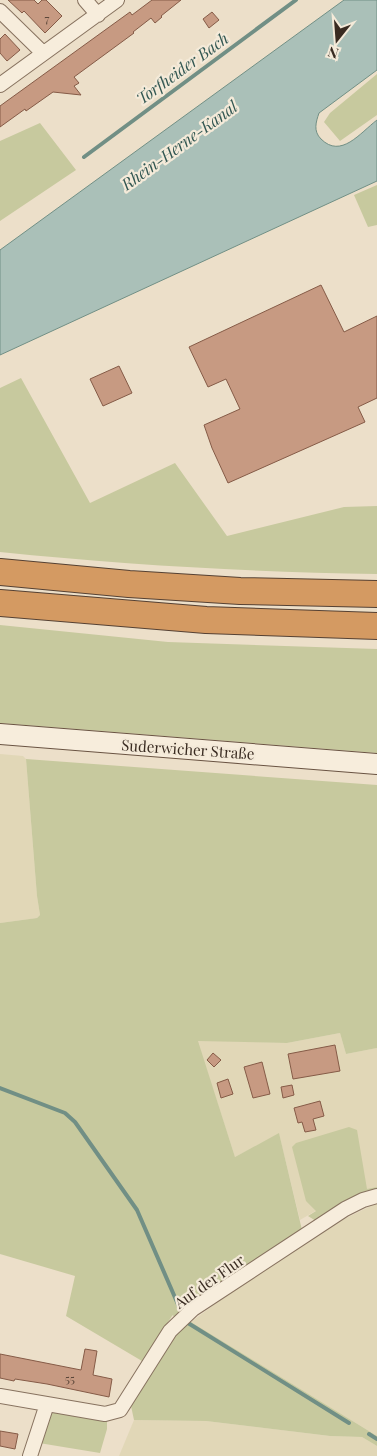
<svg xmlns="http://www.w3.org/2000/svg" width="377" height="1456" font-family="'Playfair Display',serif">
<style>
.farmland{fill:#e1d7b7}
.green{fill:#c7c99e}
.water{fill:#aac0b8;stroke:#718f85}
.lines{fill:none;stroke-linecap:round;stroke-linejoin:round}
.stream{stroke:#718f85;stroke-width:4}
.building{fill:#c79a82;stroke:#855b47}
.minor-casing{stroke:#87725f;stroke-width:16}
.secondary-casing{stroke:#695342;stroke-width:22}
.motorway-casing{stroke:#554133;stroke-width:28}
.minor{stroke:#f7eddc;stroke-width:14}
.secondary{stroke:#f7eddc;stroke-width:20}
.motorway{stroke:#d49a62;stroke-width:26}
.labels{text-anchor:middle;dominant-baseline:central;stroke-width:4.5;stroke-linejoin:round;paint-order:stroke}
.number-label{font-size:12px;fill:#5c4739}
.street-label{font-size:15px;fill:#392b21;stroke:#f4ead9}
.water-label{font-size:16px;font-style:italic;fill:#325752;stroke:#f4ead9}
</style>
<rect width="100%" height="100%" fill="#ecdfc9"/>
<path class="farmland" d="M0,754L23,756L26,759L37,896L40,915L37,918L0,923Z
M340,1033L346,1054L377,1048V1187L317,1210L300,1220L279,1134L235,1157L197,1040L287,1043Z
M377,1203V1436L191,1322L231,1292L336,1223Z
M134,1420L206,1421L330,1436L362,1437L377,1446V1456H119Z"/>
<path class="green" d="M377,74V115L340,141L324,122L330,113Z
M40,123L76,170L0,221V141Z
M377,185V225L368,227L354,195Z
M21,378L90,503L175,463L227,536L344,507L377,506V574C251,572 126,565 0,552V388Z
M0,625L168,642L377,649V753L0,723Z
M26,759L377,785V1048L346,1054L340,1033L287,1043L198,1041L235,1157L279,1133L302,1230L174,1318L173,1315L172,1316L142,1361L66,1316L75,1276L0,1254V923L37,918L40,915L37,896Z
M349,1127L357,1130L367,1189L377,1187V1193L316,1221L308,1216L316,1211L306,1201L292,1147L296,1143Z
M191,1322L377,1436V1446L362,1437L330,1436L206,1421L134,1420L131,1406L183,1324Z
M56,1411L107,1421V1429L100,1453L39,1443L50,1414Z"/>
<path class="water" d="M344,0H377V70L319,113C316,122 313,131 321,139C341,159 360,133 377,120V181L0,355V250Z"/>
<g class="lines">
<path class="stream" d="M84,157L296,0
M0,1088L65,1113L75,1122L137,1210L180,1309
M188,1323L349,1423
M369,1434L377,1439"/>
</g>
<path class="building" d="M8,0H34L38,4L42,0H46L62,16L45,33L24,11L22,13Z
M152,0H181L161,16L162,17L155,23L151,18L133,32L134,33L74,77L79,83L74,86L81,95L53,92L26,111L25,109L0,127V106L130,12L132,15Z
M212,12L219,20L209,28L203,19Z
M5,34L20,50L7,61L0,53V39Z
M321,285L344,332L377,316V398L358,407L365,422L228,483L212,448L204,425L240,409L226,379L208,387L189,347Z
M119,366L132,393L103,406L90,379Z
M335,1045L340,1071L293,1079L288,1054Z
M213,1053L221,1060L214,1067L207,1060Z
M262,1062L270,1094L253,1098L244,1067Z
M228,1079L233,1094L221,1098L217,1083Z
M292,1085L294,1095L283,1098L281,1087Z
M320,1101L324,1116L313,1119L316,1130L305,1132L302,1122L298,1123L294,1108Z
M85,1349L97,1351L93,1375L112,1379L109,1397L47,1384L15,1379L14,1381L0,1378V1354L81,1370Z
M0,1431L18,1434L15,1449L0,1446Z"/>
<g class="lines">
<g class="minor-casing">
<path id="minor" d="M85,0L98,15
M0,11L43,53
M0,85L117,0
M0,1396L105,1414L120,1410L170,1331L193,1309L345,1209L363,1200L377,1196
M30,1456L47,1404"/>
</g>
<g class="secondary-casing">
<path id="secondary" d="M0,734L377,764"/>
</g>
<g class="motorway-casing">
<path id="motorway" d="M0,572L129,584L240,591L377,594
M0,603L206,620L377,626"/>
</g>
<use href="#minor" class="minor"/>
<use href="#secondary" class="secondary"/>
<use href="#motorway" class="motorway"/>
</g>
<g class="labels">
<g class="number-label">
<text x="47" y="18">7</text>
<text x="70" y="1378">55</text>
</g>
<g class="street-label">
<text transform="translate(188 749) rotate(4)">Suderwicher Straße</text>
<text transform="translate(209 1281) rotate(-35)">Auf der Flur</text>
</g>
<g class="water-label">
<text transform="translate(182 68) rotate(-36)">Torfheider Bach</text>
<text transform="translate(179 145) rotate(-36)">Rhein-Herne-Kanal</text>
</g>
</g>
<g transform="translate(337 40) rotate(197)" stroke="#f4ead9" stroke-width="4" paint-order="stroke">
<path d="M0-4L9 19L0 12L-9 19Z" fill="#392b21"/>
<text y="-8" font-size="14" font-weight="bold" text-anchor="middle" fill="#392b21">N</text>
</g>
</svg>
